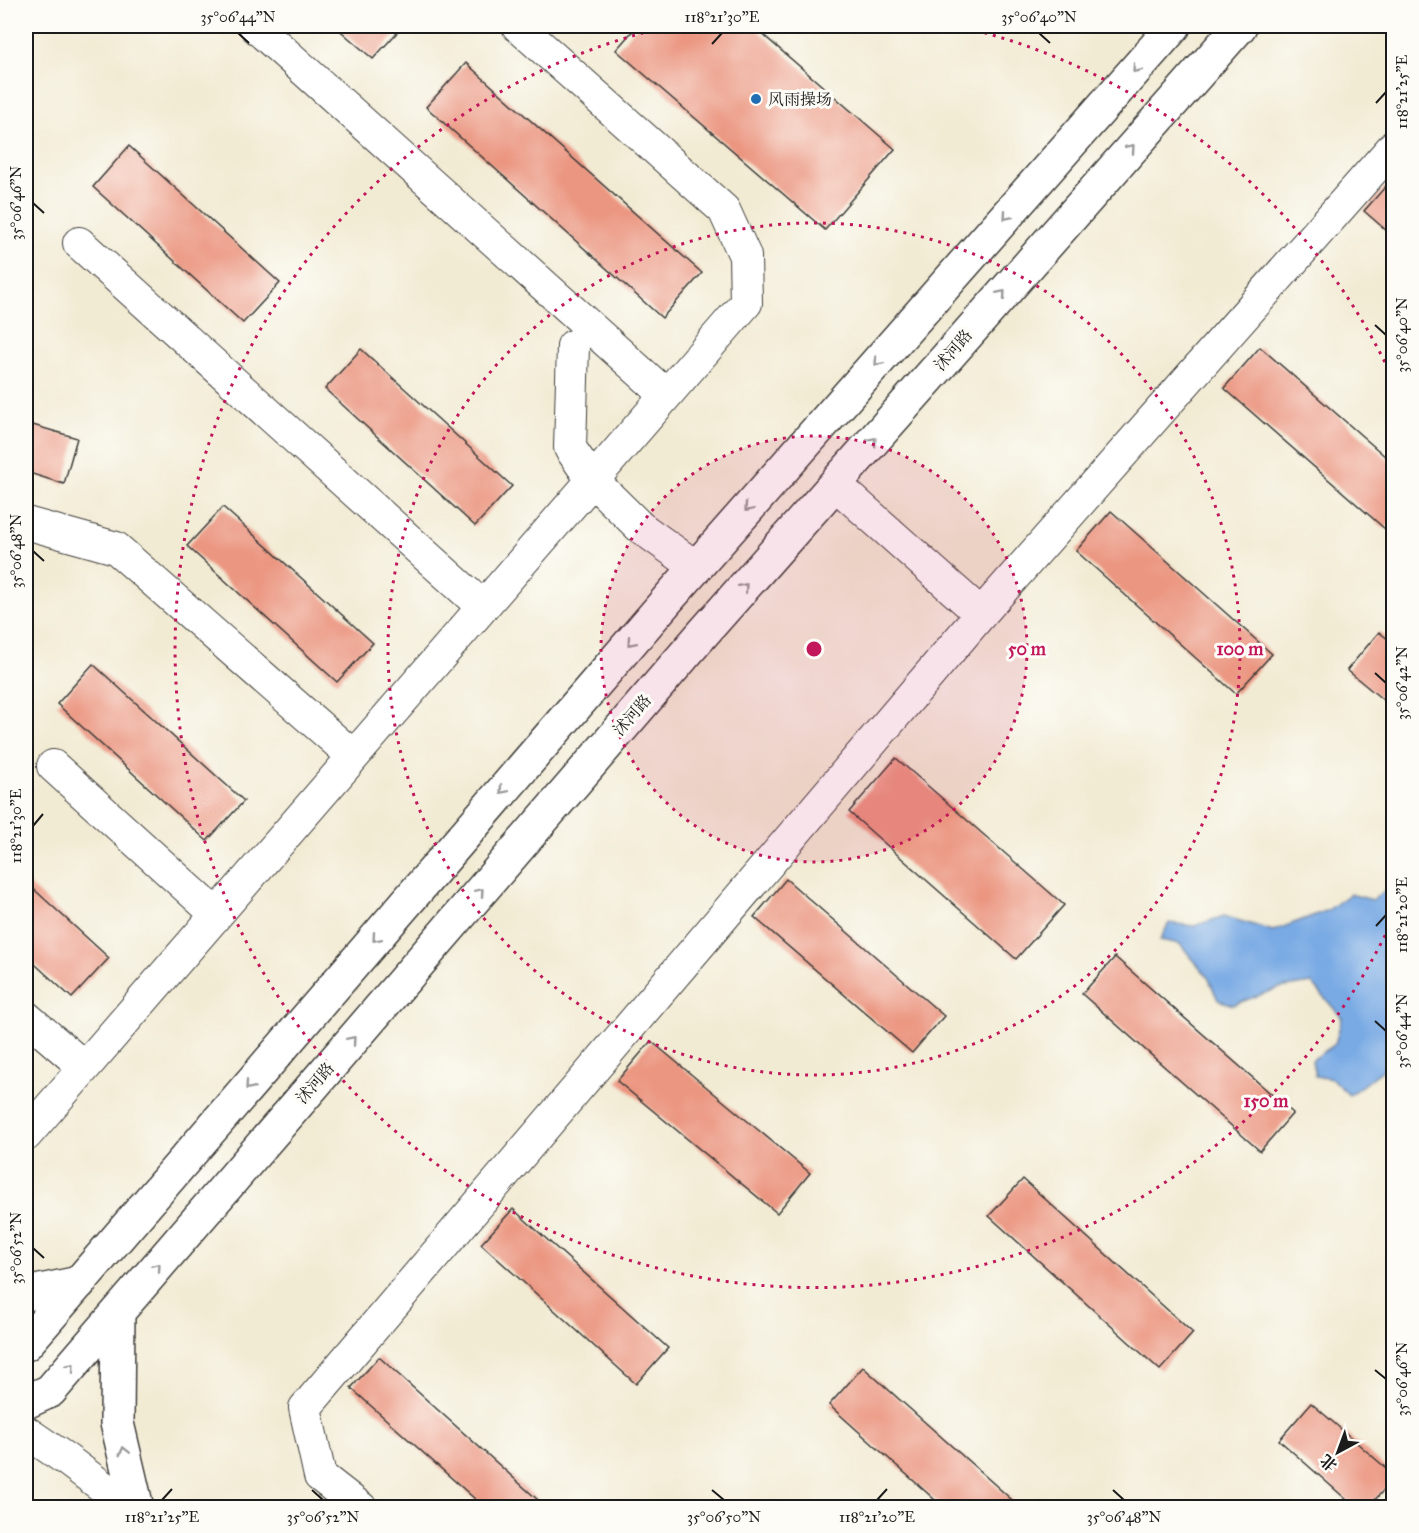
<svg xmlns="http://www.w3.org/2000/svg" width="1419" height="1533" font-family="'IM FELL Great Primer','Noto Serif SC',serif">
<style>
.water{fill:#79aae4;stroke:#4a6380;stroke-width:1.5}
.building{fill:#eb9681}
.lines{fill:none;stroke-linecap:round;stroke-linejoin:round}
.minor-casing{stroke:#3c3b38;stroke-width:34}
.major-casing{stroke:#3c3b38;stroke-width:36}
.minor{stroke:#fff;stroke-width:32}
.major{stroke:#fff;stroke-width:33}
.oneway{stroke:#999}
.ticks{fill:none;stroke:#1c1c1c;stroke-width:2}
.ring{fill:none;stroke:#c2185b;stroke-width:3;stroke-dasharray:3 6}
.poi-dot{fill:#1f6fb2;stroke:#fdfcf7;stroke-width:2}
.labels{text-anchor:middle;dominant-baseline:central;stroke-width:6;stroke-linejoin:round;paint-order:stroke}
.poi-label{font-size:16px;fill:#1c1c1c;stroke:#fdfcf7;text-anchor:start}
.street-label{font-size:16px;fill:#1c1c1c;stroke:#fdfcf7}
.centre{fill:#c2185b;stroke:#fdfcf7;stroke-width:3}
.ring-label{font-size:18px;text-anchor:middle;font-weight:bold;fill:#c2185b;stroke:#fdfcf7;stroke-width:6;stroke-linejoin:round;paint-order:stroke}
.neatline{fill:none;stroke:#1c1c1c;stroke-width:2}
.ticks-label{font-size:15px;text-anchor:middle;fill:#1c1c1c}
</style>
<rect width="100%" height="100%" fill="#fdfcf7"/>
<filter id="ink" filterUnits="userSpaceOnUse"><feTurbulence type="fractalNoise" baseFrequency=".0167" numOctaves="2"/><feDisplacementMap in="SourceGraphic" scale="12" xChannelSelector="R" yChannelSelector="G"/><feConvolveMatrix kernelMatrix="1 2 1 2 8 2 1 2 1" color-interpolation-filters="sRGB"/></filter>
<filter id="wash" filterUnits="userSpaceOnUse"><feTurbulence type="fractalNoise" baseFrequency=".008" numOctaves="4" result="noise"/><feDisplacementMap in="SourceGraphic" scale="24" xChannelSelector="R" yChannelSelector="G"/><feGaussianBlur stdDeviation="1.35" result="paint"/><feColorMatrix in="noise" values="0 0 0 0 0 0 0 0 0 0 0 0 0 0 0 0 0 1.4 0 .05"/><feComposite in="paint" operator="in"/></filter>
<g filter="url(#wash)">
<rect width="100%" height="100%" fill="#f2ebd4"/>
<path class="water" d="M1393,884V1050L1389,1053L1383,1070L1349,1095L1332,1079L1315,1076L1312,1060L1335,1044L1342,1018L1312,983L1279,988L1233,1005L1218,1000L1208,977L1180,944L1160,940L1169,923L1194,926L1224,916L1273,931L1328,910L1350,894L1373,900Z"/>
<g id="blocks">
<path class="building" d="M335,26H403L373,59Z
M637,26H753L895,149L825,230L616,50Z
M466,63L702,273L662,318L426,107Z
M129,146L280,283L243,323L93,187Z
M1394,177V237L1364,211Z
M1260,347L1394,464V520L1385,529L1224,388Z
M361,349L512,486L475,526L325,389Z
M26,423L77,438L64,484L26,472Z
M223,507L373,643L337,682L187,546Z
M1111,511L1272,654L1236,694L1076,551Z
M1379,632L1394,644V709L1347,670Z
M93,664L244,801L207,841L57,704Z
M896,758L1064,905L1016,959L849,812Z
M786,879L944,1016L912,1053L754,917Z
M26,882L109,958L72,998L26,956Z
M1115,957L1293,1113L1260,1151L1082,994Z
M651,1041L810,1173L777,1213L617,1081Z
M1023,1179L1193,1333L1160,1370L989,1216Z
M513,1209L668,1348L636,1384L481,1244Z
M379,1357L547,1508H485L351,1388Z
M863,1367L1021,1508H944L829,1405Z
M1311,1403L1394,1475V1478L1368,1508H1356L1279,1440Z"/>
</g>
</g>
<g filter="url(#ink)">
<use href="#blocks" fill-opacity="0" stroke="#3c3b38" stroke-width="1.5"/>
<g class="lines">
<g class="minor-casing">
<path id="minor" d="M255,26L666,395
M79,243L483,607
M573,346L570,448L592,480L640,527L696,567
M835,484L981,614
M26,523L116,548L353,756
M53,766L216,914
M26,1017L84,1067
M26,1135L746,303L745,256L724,210L518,26
M26,1432L67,1460L131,1508
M361,1508L320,1476L305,1408L981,614L1394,146"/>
</g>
<g class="major-casing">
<path id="major" d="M26,1294L79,1283
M118,1312L117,1423L137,1508
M26,1344L669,598L1174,26
M26,1402L50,1391L705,631L1240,26"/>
</g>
<use href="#minor" class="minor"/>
<use href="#major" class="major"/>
</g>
<defs><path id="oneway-chevron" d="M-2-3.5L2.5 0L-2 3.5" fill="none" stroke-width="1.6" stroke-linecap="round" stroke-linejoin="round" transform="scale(1.5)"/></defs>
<g class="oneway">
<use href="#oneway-chevron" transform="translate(1136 69) rotate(131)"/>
<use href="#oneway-chevron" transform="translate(1131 148) rotate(-49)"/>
<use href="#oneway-chevron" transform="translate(1007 216) rotate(131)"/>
<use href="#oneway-chevron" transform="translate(1002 294) rotate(-49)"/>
<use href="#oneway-chevron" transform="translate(878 362) rotate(131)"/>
<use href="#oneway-chevron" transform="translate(873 441) rotate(-49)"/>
<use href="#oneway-chevron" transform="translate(748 508) rotate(131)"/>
<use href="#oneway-chevron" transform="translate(744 587) rotate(-49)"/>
<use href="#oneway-chevron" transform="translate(631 642) rotate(131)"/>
<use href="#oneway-chevron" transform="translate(503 790) rotate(131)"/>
<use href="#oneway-chevron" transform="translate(480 892) rotate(-49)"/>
<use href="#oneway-chevron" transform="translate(376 938) rotate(131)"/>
<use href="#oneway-chevron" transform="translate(352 1040) rotate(-49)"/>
<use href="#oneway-chevron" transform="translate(249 1086) rotate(131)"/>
<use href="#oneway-chevron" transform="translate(157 1267) rotate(-49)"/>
<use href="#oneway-chevron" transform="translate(71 1367) rotate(-49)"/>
<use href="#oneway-chevron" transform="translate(124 1451) rotate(-104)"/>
</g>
</g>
<path class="ticks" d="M238,33L249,43M1039,33L1050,43M712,44L722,33M1376,103L1386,92M33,203L44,213M1375,325L1386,335M33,551L44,561M1375,673L1386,683M33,826L43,814M1376,926L1386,915M1375,1021L1386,1031M33,1248L44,1258M1375,1370L1386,1379M312,1490L323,1500M712,1490L724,1500M1113,1490L1124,1500M162,1500L172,1489M877,1500L887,1489"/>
<circle cx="814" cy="649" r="213" fill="#c2185b" fill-opacity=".12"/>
<g class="ring">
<circle cx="814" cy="649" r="213"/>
<circle cx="814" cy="649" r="426"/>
<path d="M1393 919A639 639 0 1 1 670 26M958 26A639 639 0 0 1 1393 379"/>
</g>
<circle class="poi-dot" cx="756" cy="99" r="6"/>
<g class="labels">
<g class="poi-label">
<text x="768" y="99">风雨操场</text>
</g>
<g class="street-label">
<text transform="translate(953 350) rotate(-49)">沭河路</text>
<text transform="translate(632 715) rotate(-49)">沭河路</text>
<text transform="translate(315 1083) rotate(-49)">沭河路</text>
</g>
</g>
<circle cx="814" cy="649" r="9" class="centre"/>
<g class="ring-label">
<text x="1027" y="655">50 m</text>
<text x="1240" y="655">100 m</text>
<text x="1266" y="1107">150 m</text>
</g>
<rect width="1419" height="1533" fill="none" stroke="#fdfcf7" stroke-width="66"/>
<g transform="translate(1338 1452) rotate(221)" stroke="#fdfcf7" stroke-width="4.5" paint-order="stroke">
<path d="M0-4.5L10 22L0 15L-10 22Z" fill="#1c1c1c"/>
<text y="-9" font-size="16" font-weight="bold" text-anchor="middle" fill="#1c1c1c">北</text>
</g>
<rect x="33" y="33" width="1353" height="1467" class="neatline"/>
<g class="ticks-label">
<text x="238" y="22">35°06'44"N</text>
<text x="722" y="22">118°21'30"E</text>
<text x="1039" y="22">35°06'40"N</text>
<text transform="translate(1402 92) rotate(-90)" y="5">118°21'25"E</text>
<text transform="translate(16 203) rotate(-90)" y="5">35°06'46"N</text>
<text transform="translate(1402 335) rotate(-90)" y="5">35°06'40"N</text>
<text transform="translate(16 551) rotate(-90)" y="5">35°06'48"N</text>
<text transform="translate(1402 683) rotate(-90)" y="5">35°06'42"N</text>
<text transform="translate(16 826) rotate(-90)" y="5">118°21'30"E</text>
<text transform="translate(1402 915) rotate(-90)" y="5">118°21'20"E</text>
<text transform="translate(1402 1031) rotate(-90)" y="5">35°06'44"N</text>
<text transform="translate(16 1248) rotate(-90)" y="5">35°06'52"N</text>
<text transform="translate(1402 1379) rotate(-90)" y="5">35°06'46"N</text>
<text x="162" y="1522">118°21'25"E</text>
<text x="323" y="1522">35°06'52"N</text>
<text x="724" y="1522">35°06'50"N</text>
<text x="877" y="1522">118°21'20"E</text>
<text x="1124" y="1522">35°06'48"N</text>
</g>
</svg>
